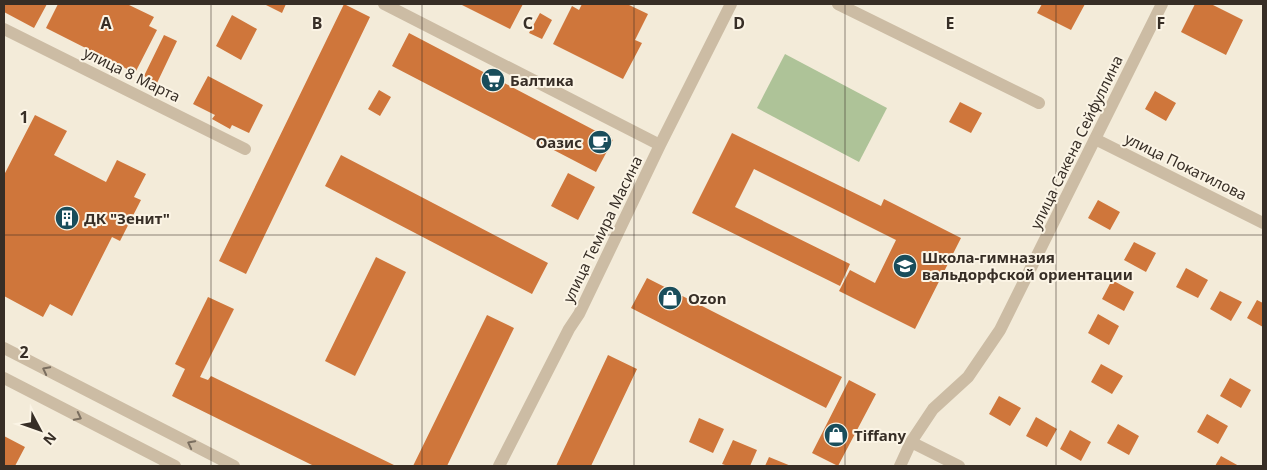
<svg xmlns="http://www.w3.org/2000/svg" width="1267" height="470" font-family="'Noto Sans',sans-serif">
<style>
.green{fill:#aec398}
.building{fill:#cf763b}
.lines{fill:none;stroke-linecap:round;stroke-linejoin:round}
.street{stroke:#ccbca4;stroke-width:12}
.oneway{stroke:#7a6e5f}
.grid{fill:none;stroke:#372e26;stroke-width:1;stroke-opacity:0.55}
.labels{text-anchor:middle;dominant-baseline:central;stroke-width:4;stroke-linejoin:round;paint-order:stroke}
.street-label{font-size:15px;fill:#372e26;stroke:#fbf4e5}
.poi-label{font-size:15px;font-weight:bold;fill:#372e26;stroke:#fbf4e5;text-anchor:start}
.grid-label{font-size:16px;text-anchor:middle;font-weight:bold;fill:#372e26;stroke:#fbf4e5;stroke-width:4;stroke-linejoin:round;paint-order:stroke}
</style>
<rect width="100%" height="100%" fill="#f3ebd9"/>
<path class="green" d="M785,54L887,108L859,162L757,108Z"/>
<path class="building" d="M4,4H47L34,28L4,12Z
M58,4H127L154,17L149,26L157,30L135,73L46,28Z
M264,4H286L282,13Z
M344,4L370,17L246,274L219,261Z
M460,4H523L510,29Z
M582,4H627L648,14L635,40L642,43L623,79L553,44L572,6L579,10Z
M1042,4H1085L1071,30L1037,13Z
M1195,4H1211L1243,20L1226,55L1181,32Z
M540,13L552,20L542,39L529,33Z
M232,15L257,29L241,60L216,46Z
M409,33L613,140L596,172L392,66Z
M164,35L177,41L157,83L144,76Z
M208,76L263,105L249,133L232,125L230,129L212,119L215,115L193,104Z
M379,90L391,97L380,116L368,109Z
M1155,91L1176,103L1166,121L1145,109Z
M960,102L982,113L971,133L949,122Z
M35,115L67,131L54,155L106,182L117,160L146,174L134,197L141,200L120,241L112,237L72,316L50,304L43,317L4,296V175Z
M732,133L881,206L884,199L961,238L915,329L839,291L850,270L875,283L896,240L754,169L735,207L850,264L840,286L692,213Z
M341,155L548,263L532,294L325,186Z
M568,173L595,187L578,220L551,206Z
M1098,200L1120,212L1110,230L1088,218Z
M1134,242L1156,253L1146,272L1124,260Z
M376,257L406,272L355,376L325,361Z
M1186,268L1208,280L1198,298L1176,287Z
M647,278L842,377L826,408L631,308Z
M1112,280L1134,292L1124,311L1102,299Z
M1220,291L1242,302L1231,321L1210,309Z
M208,297L234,309L200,377L208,380L211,376L396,466H314L172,396L185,369L175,364Z
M1257,300L1263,303V327L1247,318Z
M1098,314L1119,326L1109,345L1088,333Z
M487,315L514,328L447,466H413Z
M608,355L637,369L591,466H556Z
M1101,364L1123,376L1112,394L1091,382Z
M1230,378L1251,390L1241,408L1220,396Z
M849,380L876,394L838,466L812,453Z
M999,396L1021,408L1010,426L989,414Z
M1207,414L1228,426L1218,444L1197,432Z
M1036,417L1057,429L1047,447L1026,436Z
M699,418L724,429L713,453L689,442Z
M1118,424L1139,436L1129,455L1107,443Z
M1070,430L1091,442L1081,461L1060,449Z
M4,436L25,447L15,466H4Z
M733,440L757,450L750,466H728L722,464Z
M1221,456L1239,466H1215Z
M769,457L791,466H765Z"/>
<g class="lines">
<path class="street" d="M384,4L660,145
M838,4L1039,103
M4,29L245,149
M1095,139L1263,223
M4,348L234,466
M4,378L175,466
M911,442L959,466
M499,466L569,329L579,314L660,145L731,4
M900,466L911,442L933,409L968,377L1000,330L1162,4"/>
</g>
<defs><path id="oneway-chevron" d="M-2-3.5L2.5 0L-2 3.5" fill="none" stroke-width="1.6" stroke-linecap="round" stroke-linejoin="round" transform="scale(1.25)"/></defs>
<g class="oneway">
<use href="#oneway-chevron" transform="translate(46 370) rotate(-153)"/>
<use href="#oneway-chevron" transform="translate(78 417) rotate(27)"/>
<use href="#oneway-chevron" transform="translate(191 444) rotate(-153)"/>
</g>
<path class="grid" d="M211,4V466M422,4V466M634,4V466M845,4V466M1056,4V466M4,235H1263"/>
<defs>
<g id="supermarket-disc" transform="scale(1.25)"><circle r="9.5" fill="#194d5b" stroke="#fbf4e5"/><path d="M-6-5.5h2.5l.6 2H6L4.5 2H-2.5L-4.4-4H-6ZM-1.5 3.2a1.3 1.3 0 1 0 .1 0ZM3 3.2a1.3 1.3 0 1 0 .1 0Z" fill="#fff"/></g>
<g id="cafe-disc" transform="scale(1.25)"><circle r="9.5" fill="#194d5b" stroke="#fbf4e5"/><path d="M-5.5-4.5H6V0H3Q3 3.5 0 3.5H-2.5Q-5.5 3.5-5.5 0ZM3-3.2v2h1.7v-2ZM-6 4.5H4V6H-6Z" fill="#fff"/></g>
<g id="building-disc" transform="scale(1.25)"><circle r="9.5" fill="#194d5b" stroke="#fbf4e5"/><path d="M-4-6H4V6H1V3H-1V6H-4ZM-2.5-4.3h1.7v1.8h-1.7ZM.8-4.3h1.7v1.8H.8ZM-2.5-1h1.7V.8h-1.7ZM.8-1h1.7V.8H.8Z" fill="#fff"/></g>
<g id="school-disc" transform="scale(1.25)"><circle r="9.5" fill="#194d5b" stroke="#fbf4e5"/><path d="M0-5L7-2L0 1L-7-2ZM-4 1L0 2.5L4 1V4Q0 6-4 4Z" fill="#fff"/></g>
<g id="shop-disc" transform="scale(1.25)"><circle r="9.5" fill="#194d5b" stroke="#fbf4e5"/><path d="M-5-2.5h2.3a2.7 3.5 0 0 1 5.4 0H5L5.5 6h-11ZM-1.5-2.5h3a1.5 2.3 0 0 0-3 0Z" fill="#fff"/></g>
</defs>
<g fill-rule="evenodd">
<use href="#supermarket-disc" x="493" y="80"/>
<use href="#cafe-disc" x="600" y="142"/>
<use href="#building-disc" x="67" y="218"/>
<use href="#school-disc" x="905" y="266"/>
<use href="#shop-disc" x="670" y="298"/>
<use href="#shop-disc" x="836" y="435"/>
</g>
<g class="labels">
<g class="street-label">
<text transform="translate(132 74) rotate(26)">улица 8 Марта</text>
<text transform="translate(1076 142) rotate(-64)">улица Сакена Сейфуллина</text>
<text transform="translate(1186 166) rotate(26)">улица Покатилова</text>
<text transform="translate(602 229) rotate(-64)">улица Темира Масина</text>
</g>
<g class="poi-label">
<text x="510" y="80">Балтика</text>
<text x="582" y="142" text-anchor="end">Оазис</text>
<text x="84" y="218">ДК "Зенит"</text>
<text x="922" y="257">Школа-гимназия<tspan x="922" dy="17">вальдорфской ориентации</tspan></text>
<text x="688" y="298">Ozon</text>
<text x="854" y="435">Tiffany</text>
</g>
</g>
<g class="grid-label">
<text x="106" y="29">A</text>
<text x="317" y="29">B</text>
<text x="528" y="29">C</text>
<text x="739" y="29">D</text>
<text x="950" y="29">E</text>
<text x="1161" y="29">F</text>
<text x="24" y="123">1</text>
<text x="24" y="358">2</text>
</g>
<rect width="1267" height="470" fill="none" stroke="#372e26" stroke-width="10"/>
<g transform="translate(40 430) rotate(131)" stroke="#fbf4e5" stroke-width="4" paint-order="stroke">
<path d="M0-4L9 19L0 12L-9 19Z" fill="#372e26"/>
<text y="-8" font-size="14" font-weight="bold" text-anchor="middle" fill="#372e26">N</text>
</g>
</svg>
